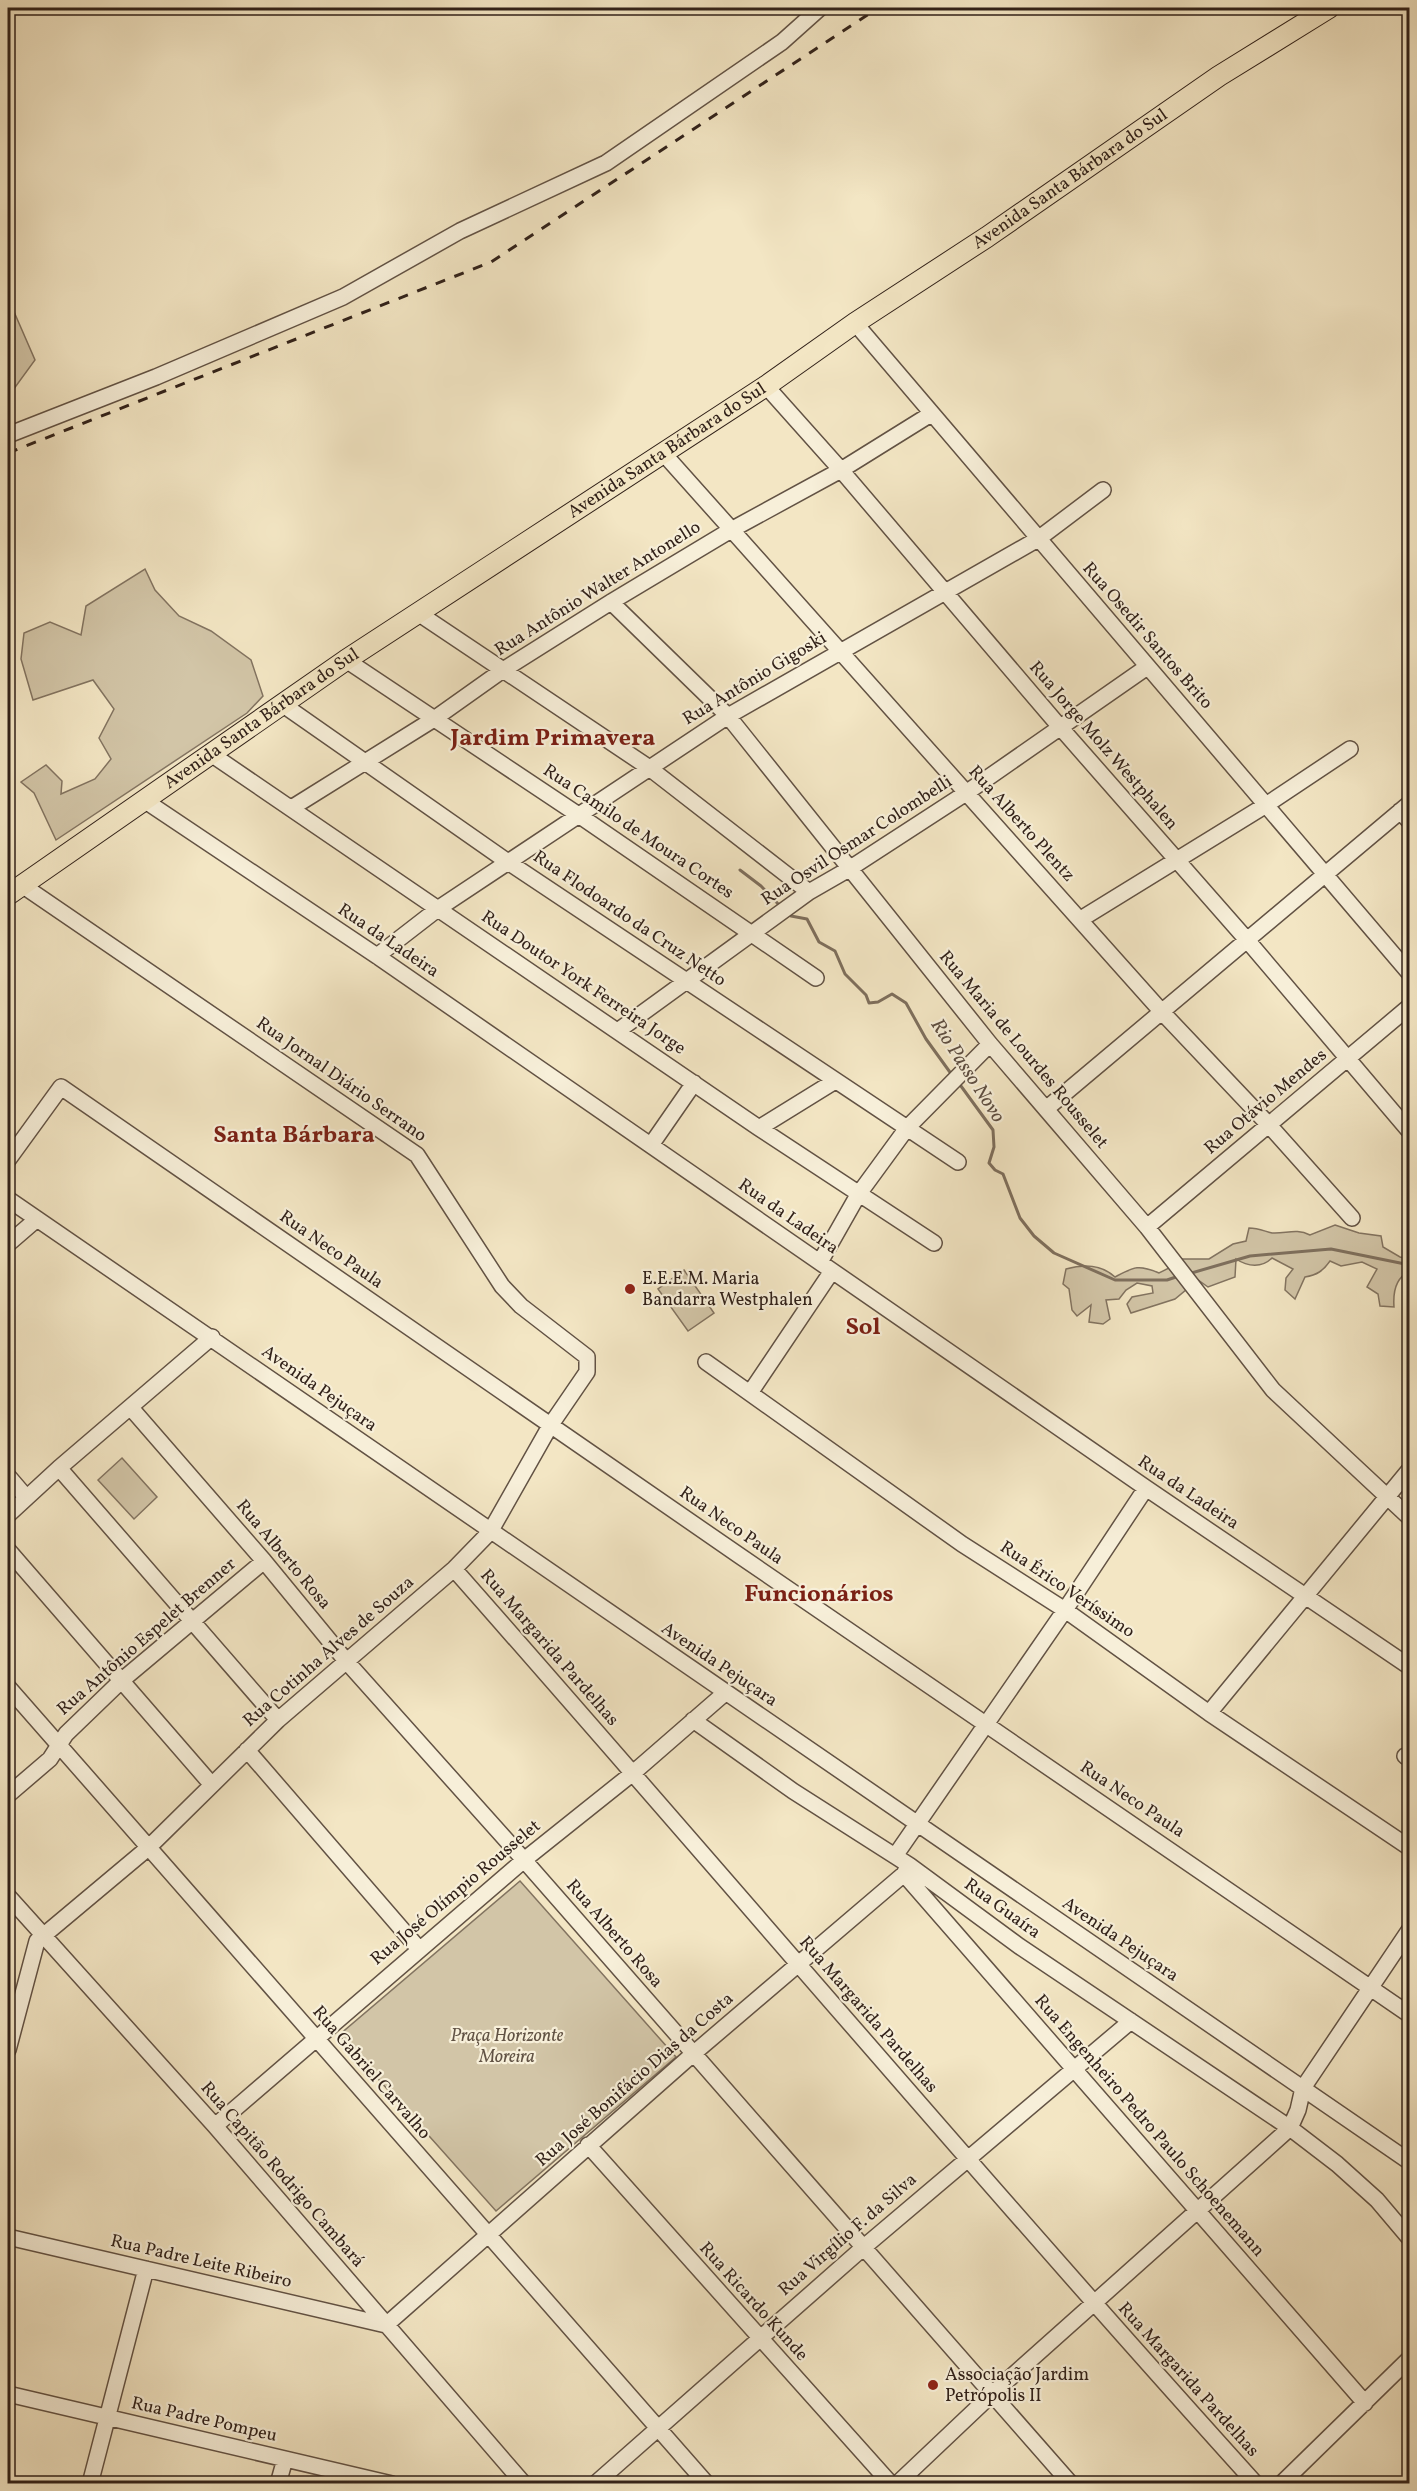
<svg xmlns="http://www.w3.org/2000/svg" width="1417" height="2491" font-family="Vollkorn,serif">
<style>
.green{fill:#d2c5a7;stroke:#827360;stroke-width:1.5}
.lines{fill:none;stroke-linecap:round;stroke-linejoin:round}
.stream{stroke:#7e6f5d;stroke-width:3}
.minor-casing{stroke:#625244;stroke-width:18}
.major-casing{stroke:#312119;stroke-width:22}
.minor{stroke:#f7efd9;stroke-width:15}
.major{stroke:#f3e6c4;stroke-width:20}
.rail{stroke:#312119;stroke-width:3;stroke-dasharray:10 10;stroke-linecap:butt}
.poi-dot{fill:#8f2418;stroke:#f7efd9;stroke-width:2}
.labels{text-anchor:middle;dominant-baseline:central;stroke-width:4.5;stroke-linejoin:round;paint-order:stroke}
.street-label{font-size:18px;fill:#312119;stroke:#f7efd9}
.poi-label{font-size:18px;fill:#312119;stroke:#f7efd9;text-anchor:start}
.park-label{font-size:18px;font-style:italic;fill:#615244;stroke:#f7efd9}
.water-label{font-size:20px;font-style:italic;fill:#5e4e41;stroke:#f7efd9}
.district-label{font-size:24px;font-weight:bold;fill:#7a1f14;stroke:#f7efd9}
</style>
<rect width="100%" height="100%" fill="#f3e6c4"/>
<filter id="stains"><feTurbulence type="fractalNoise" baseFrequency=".00333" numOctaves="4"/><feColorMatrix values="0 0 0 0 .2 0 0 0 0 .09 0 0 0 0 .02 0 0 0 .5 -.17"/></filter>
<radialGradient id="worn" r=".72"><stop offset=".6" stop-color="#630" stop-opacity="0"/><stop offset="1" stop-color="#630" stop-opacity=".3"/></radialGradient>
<path class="green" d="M8,298L35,360L8,397Z
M145,569L155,590L179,616L211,631L251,660L263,696L247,713L56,840L34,793L21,782L46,765L62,781L61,794L95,779L111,759L99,738L114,709L93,680L33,700L21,659L24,633L50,622L81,635L86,606Z
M1335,1225L1359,1233L1381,1236L1383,1247L1400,1257L1409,1259V1272C1395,1278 1393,1293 1394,1307L1380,1306L1378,1294L1367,1287L1377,1269L1362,1262L1341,1266L1330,1261C1323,1271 1317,1275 1305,1277L1295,1299L1285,1290L1286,1278L1293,1269L1272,1258C1262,1268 1248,1267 1236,1259L1235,1277L1208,1287L1198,1280L1175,1299L1131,1313L1127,1304L1132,1297L1153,1293L1152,1286L1137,1283L1126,1290L1119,1299L1106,1300L1110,1319L1103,1324L1089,1322L1091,1305L1077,1316L1072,1310L1069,1289L1063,1284L1066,1269C1084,1264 1101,1264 1115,1277C1134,1267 1138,1264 1159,1273L1173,1266L1180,1259H1209L1233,1244L1246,1241L1249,1228C1258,1228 1264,1231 1272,1233C1286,1234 1296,1228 1310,1235Z
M684,1270L714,1313L688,1331L658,1289Z
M122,1458L157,1497L134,1519L98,1480Z
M520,1881L676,2057L496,2211L339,2035Z"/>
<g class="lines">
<path class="stream" d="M740,870L761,886L781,907
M788,914L791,916L807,919L819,942L835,951L845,974L866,995L869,1003L878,1002L892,994L906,1003L926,1039L952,1075
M958,1082L993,1130L994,1147L989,1163L995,1170L1003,1174L1020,1218L1034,1236L1054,1253L1115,1280H1167L1179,1276
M1188,1274L1250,1256L1331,1249L1410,1265"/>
<g class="minor-casing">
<path id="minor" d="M855,323L1410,974
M766,386L841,470L1060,727L1247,940L1410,1132
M8,435L156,377L343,297L460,231L606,163L782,42L820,8
M664,454L1162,1012L1269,1125L1352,1218
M611,602L728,716L990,1044L1147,1227L1273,1390L1410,1518
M418,613L648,767L809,892
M346,660L580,816L816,978
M282,704L508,862L958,1162
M211,754L759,1128L934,1243
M144,800L377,956L1146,1488L1410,1667
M293,807L434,719L503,670L611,602L731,530L841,470L931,414
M1400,811L1410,822
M1081,919L1266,805L1350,749
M377,956L439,908L728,716L1038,539L1103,490
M619,1030L809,892L849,869L966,793L1147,667
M1046,1109L1410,803
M759,1128L835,1081
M651,1145L694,1083
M8,1160L61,1087L740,1556L1410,2015
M8,1199L1410,2162
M1147,1227L1410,1006
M8,1244L37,1219
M820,1262L858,1195L907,1128L990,1044
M706,1362L962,1544L1065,1610L1209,1713L1410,1848
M750,1393L832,1271
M131,1408L264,1561L347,1662L524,1860L1071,2484
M59,1468L278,1720
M8,1476L26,1497
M8,1515L59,1468L212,1337
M8,1550L212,1785
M454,1569C722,1873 984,2183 1256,2484
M8,1687L707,2484
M1209,1713L1410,1469
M693,1720L793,1791L909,1865L1019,1946L1290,2128L1337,2164L1377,2200L1410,2239
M247,1750L419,1949
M1405,1756L1410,1759
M8,1795L50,1759L66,1734L121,1681L264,1561
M895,1856L1065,1610L1146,1488
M904,1874L1365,2403
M8,1896L215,2126L524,2484
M8,2050L37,1941L148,1848L278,1720L454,1569L490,1532L550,1426L587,1372V1357L521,1306L502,1286L417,1155L22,885
M215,2126L524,1860L633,1773L725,1693
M588,2145L891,2484
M8,2237L386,2325L693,2054L904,1874L909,1865
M8,2394L392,2484
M90,2484L146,2269
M278,2484L285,2459
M595,2484L864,2247L1131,2021
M897,2484L991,2395L1290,2128L1298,2110L1303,2088L1410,1929
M1281,2484L1410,2358"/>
</g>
<g class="major-casing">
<g id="major">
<path id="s1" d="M8,895L346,660L766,386L855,323L987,237L1219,76L1329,8"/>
</g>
</g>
<use href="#minor" class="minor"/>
<use href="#major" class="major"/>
<path class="rail" d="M8,453L491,262L878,8"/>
</g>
<g class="poi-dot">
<circle cx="630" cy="1289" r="6"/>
<circle cx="933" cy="2385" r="6"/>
</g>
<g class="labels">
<g class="street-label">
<text stroke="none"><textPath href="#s1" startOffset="1281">Avenida Santa Bárbara do Sul</textPath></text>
<text stroke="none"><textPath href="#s1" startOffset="795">Avenida Santa Bárbara do Sul</textPath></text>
<text transform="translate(598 589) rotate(-32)">Rua Antônio Walter Antonello</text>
<text transform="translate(1147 636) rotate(49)">Rua Osedir Santos Brito</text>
<text transform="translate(755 679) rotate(-31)">Rua Antônio Gigoski</text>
<text stroke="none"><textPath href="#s1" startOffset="309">Avenida Santa Bárbara do Sul</textPath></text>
<text transform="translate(1103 746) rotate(49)">Rua Jorge Molz Westphalen</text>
<text transform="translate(1021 824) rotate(48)">Rua Alberto Plentz</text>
<text transform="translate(638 832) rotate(34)">Rua Camilo de Moura Cortes</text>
<text transform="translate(857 841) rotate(-33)">Rua Osvil Osmar Colombelli</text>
<text transform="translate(629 919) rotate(34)">Rua Flodoardo da Cruz Netto</text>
<text transform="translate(388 941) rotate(34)">Rua da Ladeira</text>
<text transform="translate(583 983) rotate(34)">Rua Doutor York Ferreira Jorge</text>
<text transform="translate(1023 1050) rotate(50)">Rua Maria de Lourdes Rousselet</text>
<text transform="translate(341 1080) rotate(35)">Rua Jornal Diário Serrano</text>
<text transform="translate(1266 1102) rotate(-40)">Rua Otávio Mendes</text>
<text transform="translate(788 1217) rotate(35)">Rua da Ladeira</text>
<text transform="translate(331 1250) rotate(35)">Rua Neco Paula</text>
<text transform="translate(319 1389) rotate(35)">Avenida Pejuçara</text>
<text transform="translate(1188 1493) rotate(34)">Rua da Ladeira</text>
<text transform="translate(731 1526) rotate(35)">Rua Neco Paula</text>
<text transform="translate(283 1555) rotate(50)">Rua Alberto Rosa</text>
<text transform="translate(1067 1590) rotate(34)">Rua Érico Veríssimo</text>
<text transform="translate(147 1637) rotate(-41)">Rua Antônio Espelet Brenner</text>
<text transform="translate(549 1648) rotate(49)">Rua Margarida Pardelhas</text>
<text transform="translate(329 1652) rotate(-41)">Rua Cotinha Alves de Souza</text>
<text transform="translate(719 1665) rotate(34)">Avenida Pejuçara</text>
<text transform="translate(1132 1800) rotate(34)">Rua Neco Paula</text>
<text transform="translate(456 1893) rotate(-40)">Rua José Olímpio Rousselet</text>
<text transform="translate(1002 1909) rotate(36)">Rua Guaíra</text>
<text transform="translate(614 1934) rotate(49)">Rua Alberto Rosa</text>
<text transform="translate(1120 1940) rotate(34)">Avenida Pejuçara</text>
<text transform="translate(868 2015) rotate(49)">Rua Margarida Pardelhas</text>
<text transform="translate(371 2073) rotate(49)">Rua Gabriel Carvalho</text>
<text transform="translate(635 2080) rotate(-41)">Rua José Bonifácio Dias da Costa</text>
<text transform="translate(1149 2126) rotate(49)">Rua Engenheiro Pedro Paulo Schoenemann</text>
<text transform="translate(282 2175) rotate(49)">Rua Capitão Rodrigo Cambará</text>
<text transform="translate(848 2235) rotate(-41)">Rua Virgílio F. da Silva</text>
<text transform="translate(201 2262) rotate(13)">Rua Padre Leite Ribeiro</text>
<text transform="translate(753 2302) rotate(48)">Rua Ricardo Kunde</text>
<text transform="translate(1188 2380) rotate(48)">Rua Margarida Pardelhas</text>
<text transform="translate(204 2420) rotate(13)">Rua Padre Pompeu</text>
</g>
<g class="poi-label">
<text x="642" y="1279">E.E.E.M. Maria<tspan x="642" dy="21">Bandarra Westphalen</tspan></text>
<text x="945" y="2375">Associação Jardim<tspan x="945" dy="21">Petrópolis II</tspan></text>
</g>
<g class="park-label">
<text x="507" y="2036">Praça Horizonte<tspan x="507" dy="21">Moreira</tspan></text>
</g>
<g class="water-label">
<text transform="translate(967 1071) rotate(57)">Rio Passo Novo</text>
</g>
<g class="district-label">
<text x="553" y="739">Jardim Primavera</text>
<text x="294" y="1136">Santa Bárbara</text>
<text x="863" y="1328">Sol</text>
<text x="819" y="1595">Funcionários</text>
</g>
</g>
<rect width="1417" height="2491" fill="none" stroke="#f3e6c4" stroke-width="30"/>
<rect x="9" y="9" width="1399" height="2473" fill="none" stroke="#312119" stroke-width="3"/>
<rect x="15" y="15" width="1387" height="2461" fill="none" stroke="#312119" stroke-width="1.5"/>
<rect width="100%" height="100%" filter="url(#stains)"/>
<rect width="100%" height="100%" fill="url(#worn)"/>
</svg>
